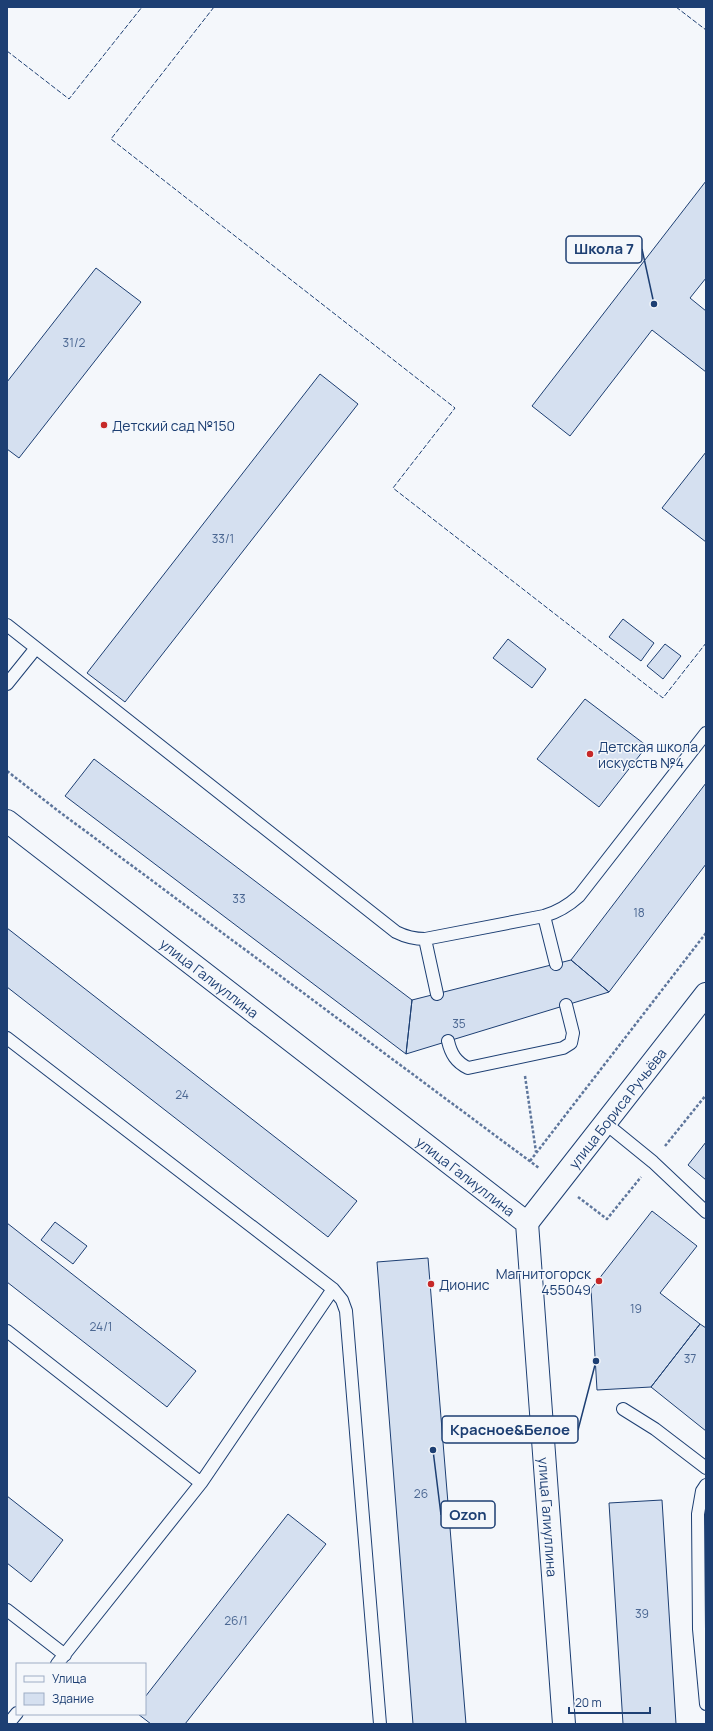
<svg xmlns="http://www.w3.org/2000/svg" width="713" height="1731" font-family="Manrope,sans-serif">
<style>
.building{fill:#d5e0f0;stroke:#1d3f73}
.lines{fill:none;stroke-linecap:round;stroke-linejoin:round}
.lane-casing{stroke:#1d3f73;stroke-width:14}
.secondary-casing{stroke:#1d3f73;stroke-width:24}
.path{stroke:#5e769c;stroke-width:2.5;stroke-dasharray:3 2;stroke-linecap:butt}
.lane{stroke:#f4f7fb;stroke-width:12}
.secondary{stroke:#f4f7fb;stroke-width:22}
.fence{stroke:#1d3f73;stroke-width:1;stroke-dasharray:5 2;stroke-linecap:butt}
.poi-dot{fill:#c62828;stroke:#f4f7fb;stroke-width:1.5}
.labels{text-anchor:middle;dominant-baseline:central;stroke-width:3;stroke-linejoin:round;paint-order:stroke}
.number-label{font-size:12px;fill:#4b6792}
.poi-label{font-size:14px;fill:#1d3f73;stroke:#f4f7fb;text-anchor:start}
.street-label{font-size:14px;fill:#1d3f73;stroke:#f4f7fb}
.leader{fill:none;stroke:#1d3f73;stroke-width:1.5}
.callout-dot{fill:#1d3f73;stroke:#f4f7fb;stroke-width:1.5}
.callout{fill:#f4f7fb;stroke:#1d3f73;stroke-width:1.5}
.callout-label{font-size:15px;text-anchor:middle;font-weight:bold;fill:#1d3f73}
</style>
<rect width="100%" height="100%" fill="#f4f7fb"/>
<path class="building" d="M706,181V278L690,298L706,311V372L652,330L570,436L532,406Z
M96,268L141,302L19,458L7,449V382Z
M320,374L358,404L125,702L87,673Z
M706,452V542L662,508Z
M623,619L654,643L641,661L609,637Z
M508,639L546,669L532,688L493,658Z
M665,644L681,656L663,679L647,666Z
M585,699L647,746L599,807L537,759Z
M94,759L412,1000L406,1054L65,796Z
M706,783V864L609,992L571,960Z
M7,928L357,1201L328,1237L7,987Z
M571,960L609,992L406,1054L412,1000Z
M706,1142V1180L688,1165Z
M652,1211L697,1246L660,1293L700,1324L651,1387L597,1390L591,1289Z
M55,1222L87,1246L73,1264L41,1240Z
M7,1223L196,1371L167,1407L7,1282Z
M428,1258L466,1724H413L377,1262Z
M700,1324L706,1328V1431L651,1387Z
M7,1496L63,1540L31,1582L7,1563Z
M662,1500L676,1724H623L609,1503Z
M288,1514L326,1544L185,1724H151L138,1714H145V1697Z"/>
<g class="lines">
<g class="lane-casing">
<path id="lane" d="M7,625L396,932C406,937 414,939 425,939L544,916C558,912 568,906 579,896L706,733
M7,684L36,648
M544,916L556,964
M425,939L437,994
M7,1038L333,1289
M448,1041C451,1054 456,1062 468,1068L563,1048L571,1043L573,1033L566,1005
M605,1123L653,1162L706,1212
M7,1331L201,1483
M623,1409L655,1429L706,1468
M706,1485L702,1491L698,1514L699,1629L706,1704
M7,1610L65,1655
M57,1664L201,1483L333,1289L342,1300L346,1311L380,1724
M8,1724L17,1713"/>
</g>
<g class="secondary-casing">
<g id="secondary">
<path id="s1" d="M7,821L527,1223L564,1724"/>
<path id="s2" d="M527,1223L706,994"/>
</g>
</g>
<path class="path" d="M7,771L57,810L539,1168
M525,1076L536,1152
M665,1146L706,1095
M530,1161L706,933
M578,1197L607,1219L641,1177"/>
<use href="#lane" class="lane"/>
<use href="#secondary" class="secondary"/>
<path class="fence" d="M214,7L111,139L455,408L393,488L663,698L706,643
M676,7L706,30
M7,51L69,99L142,7"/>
</g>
<g class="poi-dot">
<circle cx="104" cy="425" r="4"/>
<circle cx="590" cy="754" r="4"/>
<circle cx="599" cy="1281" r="4"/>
<circle cx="431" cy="1284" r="4"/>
</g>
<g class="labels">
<g class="number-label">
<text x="74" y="342">31/2</text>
<text x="223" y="538">33/1</text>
<text x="239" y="898">33</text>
<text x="639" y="912">18</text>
<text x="459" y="1023">35</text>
<text x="182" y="1094">24</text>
<text x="636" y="1308">19</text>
<text x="101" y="1326">24/1</text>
<text x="690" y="1358">37</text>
<text x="421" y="1493">26</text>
<text x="642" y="1613">39</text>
<text x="236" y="1620">26/1</text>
</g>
<g class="poi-label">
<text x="112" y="425">Детский сад №150</text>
<text x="598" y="746">Детская школа<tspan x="598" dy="16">искусств №4</tspan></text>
<text x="591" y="1273" text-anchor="end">Магнитогорск<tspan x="591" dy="16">455049</tspan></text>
<text x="439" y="1284">Дионис</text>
</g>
<g class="street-label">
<text stroke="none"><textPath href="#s1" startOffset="256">улица Галиуллина</textPath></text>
<text stroke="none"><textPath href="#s2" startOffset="146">улица Бориса Ручьёва</textPath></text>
<text stroke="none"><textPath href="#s1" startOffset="580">улица Галиуллина</textPath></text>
<text stroke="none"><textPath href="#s1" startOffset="952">улица Галиуллина</textPath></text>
</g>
</g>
<path class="leader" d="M654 304L642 249M596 1361L578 1430M433 1450L441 1515"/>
<g class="callout-dot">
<circle cx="654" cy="304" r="4"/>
<circle cx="596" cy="1361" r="4"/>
<circle cx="433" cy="1450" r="4"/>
</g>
<g class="callout">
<rect x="566" y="236" width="76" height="27" rx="4"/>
<rect x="442" y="1416" width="136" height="27" rx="4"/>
<rect x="441" y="1501" width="54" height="27" rx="4"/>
</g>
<g class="callout-label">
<text x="604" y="254">Школа 7</text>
<text x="510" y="1435">Красное&amp;Белое</text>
<text x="468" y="1520">Ozon</text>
</g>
<rect width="713" height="1731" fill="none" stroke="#1d3f73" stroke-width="16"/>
<rect x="16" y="1663" width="130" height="52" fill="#f4f7fb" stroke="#9eadc5"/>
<rect x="24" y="1676" width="20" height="6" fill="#f4f7fb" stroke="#9eadc5"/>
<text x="52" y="1683" font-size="12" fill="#1d3f73">Улица</text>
<rect x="24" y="1693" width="20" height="12" fill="#d5e0f0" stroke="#9eadc5"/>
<text x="52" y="1703" font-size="12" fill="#1d3f73">Здание</text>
<path d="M569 1707v6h81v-6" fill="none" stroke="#1d3f73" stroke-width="2"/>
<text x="575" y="1707" font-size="12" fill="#1d3f73" stroke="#f4f7fb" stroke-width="3" paint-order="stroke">20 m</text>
</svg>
